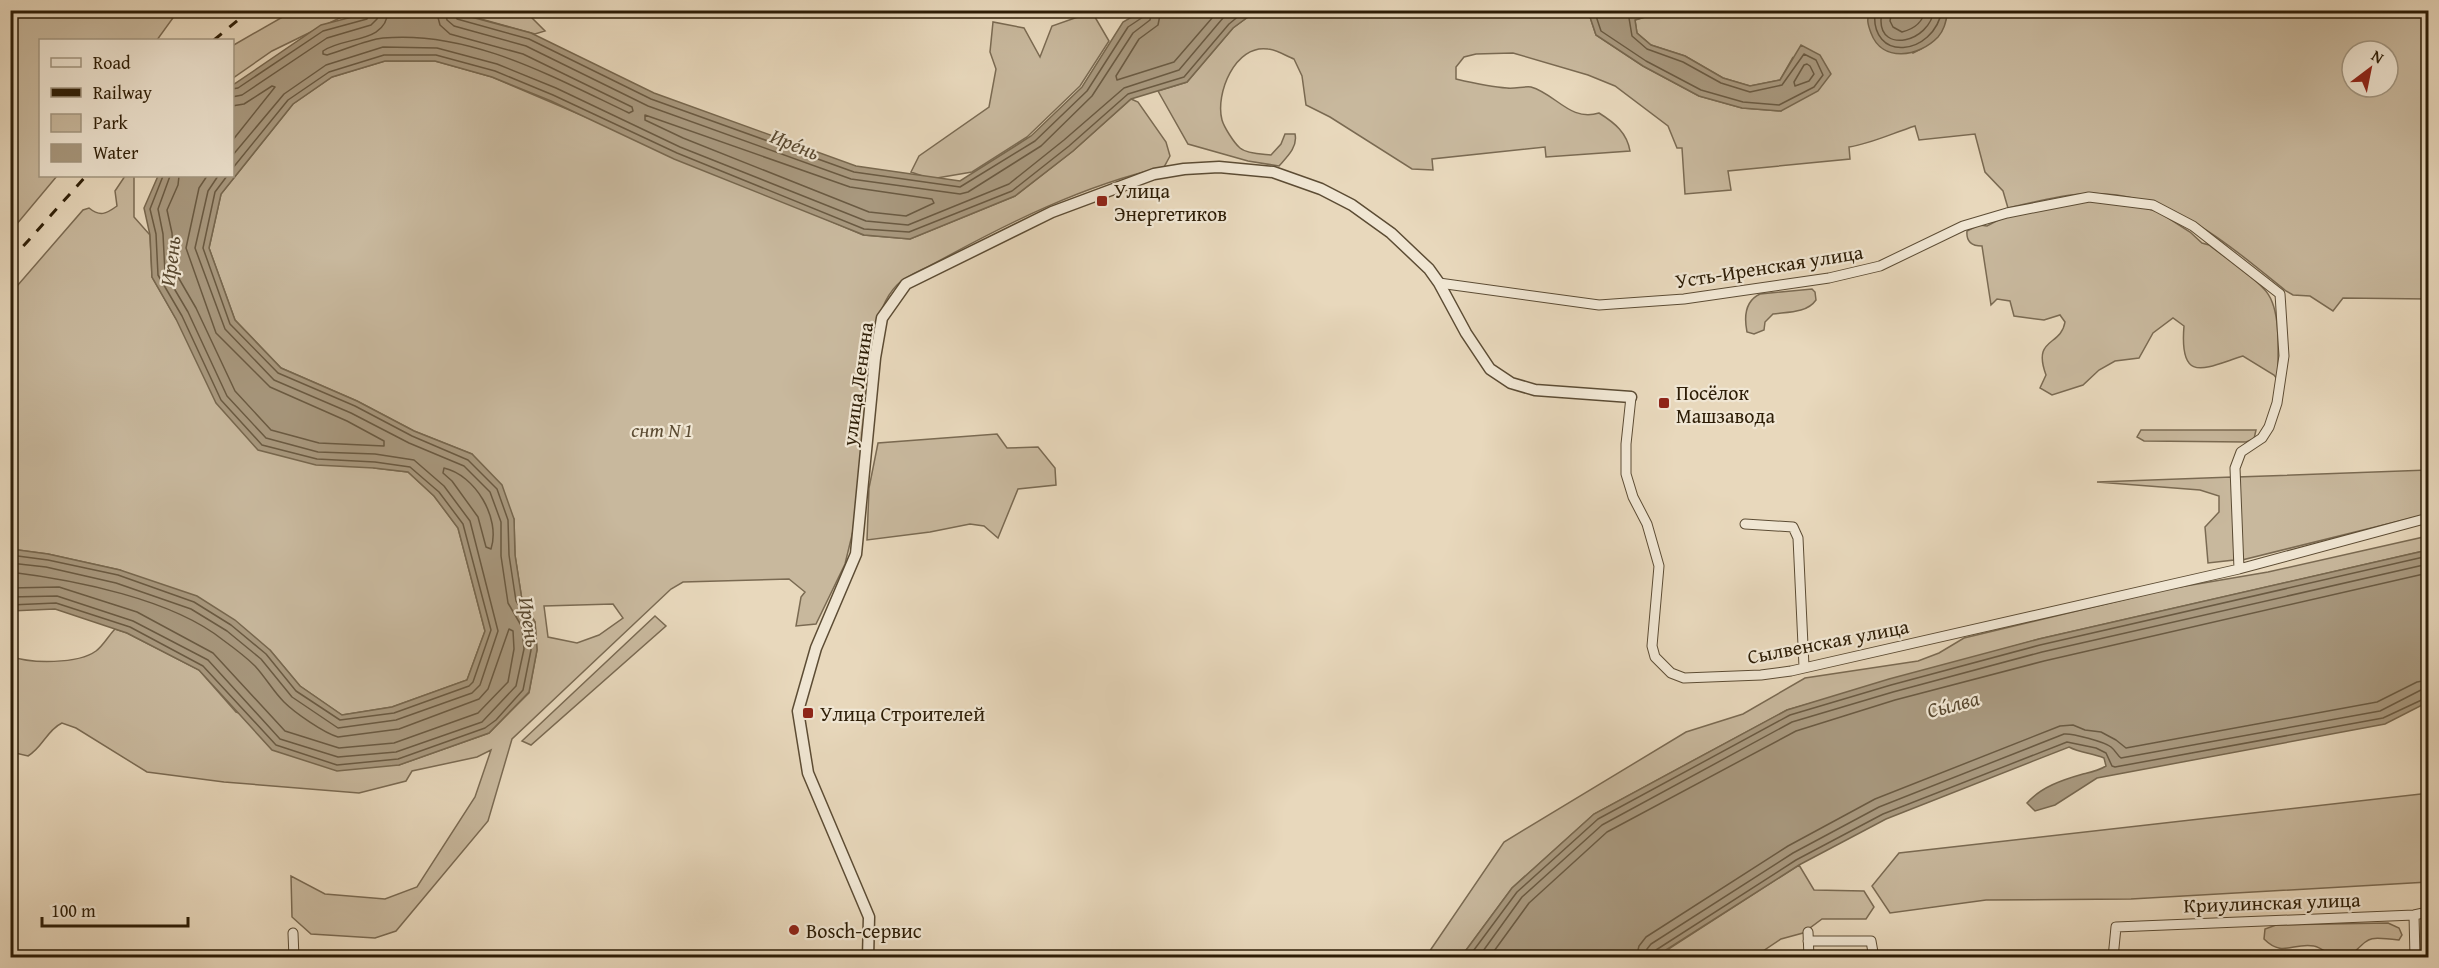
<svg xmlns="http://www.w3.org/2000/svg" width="2439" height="968" font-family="'Gentium Book Plus',serif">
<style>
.green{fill:#c8b89d;stroke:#7a6a52;stroke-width:1.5;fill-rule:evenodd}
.water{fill:#a8987e;stroke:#77674e;stroke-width:1.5}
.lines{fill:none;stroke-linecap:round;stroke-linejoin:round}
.shore{stroke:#6a5a42;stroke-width:1.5}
.minor-casing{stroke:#5c4c34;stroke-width:11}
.tertiary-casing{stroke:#5c4c34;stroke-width:13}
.minor{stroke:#f0e6d3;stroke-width:9}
.tertiary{stroke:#f0e6d3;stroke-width:10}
.rail{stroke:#2d1d06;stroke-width:3;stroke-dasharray:10 10;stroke-linecap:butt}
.poi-dot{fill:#8f2418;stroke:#f0e6d3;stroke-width:2}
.labels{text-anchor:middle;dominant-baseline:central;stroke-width:4.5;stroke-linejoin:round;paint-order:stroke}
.poi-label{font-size:20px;fill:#2d1d06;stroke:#f0e6d3;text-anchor:start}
.street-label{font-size:20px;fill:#2d1d06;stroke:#f0e6d3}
.park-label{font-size:20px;font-style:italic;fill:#5c4c33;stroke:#f0e6d3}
.water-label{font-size:21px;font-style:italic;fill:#584830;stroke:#f0e6d3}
</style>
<rect width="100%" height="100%" fill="#e8d8bc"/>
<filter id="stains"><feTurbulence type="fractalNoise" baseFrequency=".00333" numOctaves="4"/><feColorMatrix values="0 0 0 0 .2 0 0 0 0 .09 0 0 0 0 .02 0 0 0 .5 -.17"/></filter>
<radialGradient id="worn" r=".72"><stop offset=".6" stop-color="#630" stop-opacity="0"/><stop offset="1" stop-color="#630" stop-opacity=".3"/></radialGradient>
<path class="green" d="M26,10L183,11L175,15L157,40H40V176H57L11,231V26Z
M1666,10L1870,11L1868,15L1913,53C1933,44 1944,32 1948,11H2428V299L2343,298L2333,311L2310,296L2293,295L2286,291C2224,241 2164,187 2080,194C2056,196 2031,203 2008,208L2003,191L1985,172L1975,134L1919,140L1915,126C1893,133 1870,144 1849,147L1850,159L1728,171L1731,190L1685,194L1682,148H1677L1668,126L1615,86L1588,75L1513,53L1476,54L1464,57L1456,67V79C1473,83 1490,87 1507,88C1515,89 1524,86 1531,87C1556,94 1570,122 1599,113C1615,123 1627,133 1630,151L1546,157L1545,147L1432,159L1433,170L1412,169L1330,117L1306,105L1302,76L1294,59C1286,56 1277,50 1268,49C1235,44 1215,94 1222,120C1224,127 1234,143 1240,148C1247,154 1262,154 1271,155L1281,144L1285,134H1295C1298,147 1287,157 1279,166L1248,161L1188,144L1158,91L1187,82L1233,28L1256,11H1588L1596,35L1643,66L1699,96L1742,108L1781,111L1793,57L1780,80L1750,86L1723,78L1685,56L1651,45L1637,33L1635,20ZM2352,51H2388V87H2352Z
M293,11H354L272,51L233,78L232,46Z
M452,11H525L545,31L535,34Z
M1092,12L1109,41L1080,86L1027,137L972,172L931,179L911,172L919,156L989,107L996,69L990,52L993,22L1024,28L1040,57L1052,26Z
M385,61H435L492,77L863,235L910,239L1015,196L1073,151L1131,99L1138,102L1166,142L1170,156L1164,167C1084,185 1008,223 937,262C925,269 907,275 897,285C883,299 878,320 873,338L853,531L845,564L816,624L796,626L801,597L805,592L789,579L683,582L671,589L512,739L488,821L396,931L375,938L311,934L292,917L291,876L325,894L385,899L417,887L475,797L491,750L477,757L412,771L406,781L359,793L224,782L147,772L76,728L62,723C47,730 43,747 28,756L11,752L10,656C31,664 78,664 96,651C103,646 109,635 115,629L127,633L199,670L236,712L399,765L489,733L529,693L537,650L535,622L522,600L515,555L514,519L472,454L414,431L357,401L281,368L235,320L209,248L221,194L293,104L332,77ZM613,604L623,618L599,635L577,643L548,637L544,606Z
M125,176H134V217L150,235L152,277L176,319L374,468L408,472L434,496L458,528L485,631L467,680L392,707L342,715L300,686L270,650L120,570L48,554L11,549V293L83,210L89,208C100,217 106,214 117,206L115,191Z
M2087,201L2135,205L2159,212L2190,232L2202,243L2209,245C2227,259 2248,272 2264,289C2283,308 2277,355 2278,380L2274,375L2243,356C2205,368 2179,385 2184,326L2173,318L2153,333L2139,358L2115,361L2099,370L2083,385L2052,395L2040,388L2046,375C2032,337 2061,347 2065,322L2060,315L2044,320L2014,316L2010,301L1997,299L1991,305L1982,246C1972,246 1966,242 1967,231L1979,225L1987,226L2008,215Z
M1812,289L1815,292L1816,300C1807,313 1788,312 1773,314L1765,322L1764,330L1754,334L1747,332C1744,317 1745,301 1760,294Z
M2141,430H2256L2254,439L2246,442L2144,441L2137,437Z
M997,434L1007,448L1038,447L1055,468L1056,485L1018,489L998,538L984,526L970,524L930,532L867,540L869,488L878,443Z
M2428,470V514L2242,560L2237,477Z
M2232,477L2234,560L2208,563L2205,527L2219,512V496L2200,490L2097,482Z
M2428,536V550L2039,639L1787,710L1594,814L1512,888L1461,957L1425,958L1504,842L1686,732L1743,714L1805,678L1918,661L1939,653L1964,638L2168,589L2268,572Z
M655,616L666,626L531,745L522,741Z
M2421,794H2428V882L2131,899L1986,900L1890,913L1872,886L1899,853Z
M1799,865L1814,890L1864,891L1874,907L1866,919H1822L1803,933L1781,939L1754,957L1662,958L1670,948Z
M2388,923L2399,928L2402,935L2399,940C2365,936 2371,937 2348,958L2331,957L2332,956C2327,953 2320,947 2314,946C2293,942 2283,958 2264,939L2265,929L2276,925Z"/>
<path class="water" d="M375,11H449L531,33L654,93L856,166L960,181L1031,136L1082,87L1123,22L1142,11H1256L1233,28L1187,82L1131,99L1073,151L1015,196L910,239L864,235L674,159L551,101L492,77L435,61H385L332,77L293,104L221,194L209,248L235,320L281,368L357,401L414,431L472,454L502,485L514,519L515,555L522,600L535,622L537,650L529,692L489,733L399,765L337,771L272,750L199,670L127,633L55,609L11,611V549L48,554L120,570L197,596L235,620L270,650L300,686L342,715L392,707L467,680L485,631L458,528L434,496L408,472L374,468L316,465L258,450L216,403L176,319L152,277L150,235L144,208L158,176H232L233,85L321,25Z
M1588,11H1666L1635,20L1637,33L1651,45L1685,56L1723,78L1750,86L1780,80L1801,45L1820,55L1831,74L1818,91L1781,111L1742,108L1699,96L1643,66L1596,35Z
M1870,11V10L1948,11C1946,20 1945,29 1938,37C1919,57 1882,63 1871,33C1868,25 1866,19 1870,11Z
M2428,550V702L2385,724L2097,778L2055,805L2035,811L2027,803C2041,787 2062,780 2083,774C2092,772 2098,771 2106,766L2104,758C2092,753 2080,753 2069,747L1886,819L1799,865L1655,957H1461L1512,888L1594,814L1787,710L1889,679L2039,639Z"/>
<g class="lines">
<path class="shore" d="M388,10C387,44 344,36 323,51V54L327,55C345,50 365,40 383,38C470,30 553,77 629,113L633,111L632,107L523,54L450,34L440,25L436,10
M445,10L447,20L454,26L526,46L648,106L851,179L960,194L968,192L1041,146L1092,96L1133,33L1150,20L1152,10
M453,10L457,19L529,39L651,99L854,172L960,187L1035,141L1087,91L1128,27L1143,17L1145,10
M1161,10L1158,25L1139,39L1116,76L1117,80L1174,62L1219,10
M1594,10L1601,31L1646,61L1701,90L1743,102L1779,105L1814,87L1823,75L1816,60L1804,54L1782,85L1750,92L1721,83L1683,62L1647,49L1632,36L1629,18L1633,14L1645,10
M1875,10C1869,64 1934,56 1942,10
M1883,10C1882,14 1881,17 1881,20C1880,53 1929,43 1934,10
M1892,10L1890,21L1893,27L1902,32C1914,29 1923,22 1925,10
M1807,64L1810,66L1814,74L1809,81L1795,86L1794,82L1804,65Z
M232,89L238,88L323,31L367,19L371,10
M232,97L242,95L327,38L371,25L377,19L379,10
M232,106L244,104L272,86L275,87L232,141
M645,115L850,187L932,199L934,203L906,216L869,212L683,138L645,120Z
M232,156L284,94L326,65L383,47L437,48L497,64L556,88L680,147L866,221L908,225L1009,184L1064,140L1124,88L1179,70L1223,18L1234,10
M232,169L288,100L329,72L384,55H436L495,71L553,95L677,153L864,229L909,232L1012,191L1069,146L1128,94L1184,77L1229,24L1246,10
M179,176L178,185L167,210L172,233L174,270L196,308L235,391L271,430L319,443L384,446V441L347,421L270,387L216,333L186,248L199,188L207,176
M444,468C475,475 501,518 491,549L486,547L478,517L452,481L443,473Z
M10,555L48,560L118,575L194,602L231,625L266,654L296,691L340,720L394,713L469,686L473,682L491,630L463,524L439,492L410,467L375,462L317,459L262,445L221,400L182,316L158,275L156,234L150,209L163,176
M10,563L46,567L116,583L191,609L227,631L261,659L292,697L338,728L396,720L472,693L480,685L498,631L470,521L444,486L414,460L375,454L318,452L266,438L227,396L188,312L165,273L163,234L158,209L170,176
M10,572C75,580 172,599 223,640C234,648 246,657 255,666C266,678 273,691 284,702C295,713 324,733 338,737L399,729L479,699L488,689L509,629L513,631L514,649L508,682L478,713L394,743L339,748L285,731L213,653L137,612L59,587L10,588
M10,597L57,596L133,621L208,660L280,739L338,757L396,752L482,722L516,686L524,649L522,627L508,603L501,556V522L490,492L464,466L409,443L351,413L274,380L225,329L195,248L208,191L218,176
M10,605L56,603L130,627L203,666L276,745L337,765L398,759L485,728L496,720L523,690L531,650L529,624L516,601L509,555L508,520L497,489L468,460L412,436L355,406L278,373L230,324L203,248L215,192L227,176
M1468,958L1517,892L1598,819L1790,715L1891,685L2040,645L2428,556
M1478,958L1522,897L1602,825L1792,722L1893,692L2042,652L2428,564
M1489,958L1529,903L1607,832L1796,731L1895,700L2044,661L2428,573
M1636,958L1639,946L1646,937L1788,846L1875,799L2060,726L2073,725L2085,730L2101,732L2116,740L2126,748L2377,702L2417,682L2428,680
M1645,958L1647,949L1651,944L1793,853L1879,807L2064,734C2072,733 2105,742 2111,747C2116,751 2117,755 2121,758L2380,711L2421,690L2428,689
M1653,958L1656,950L1796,860L1883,814L2067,742L2096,748L2106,753L2112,766L2115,767L2383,718L2428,697"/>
<g class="minor-casing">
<path id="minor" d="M1439,283L1599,305L1684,299L1829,278L1880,266L1963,226L2007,213L2089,197L2153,205L2193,226L2280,294L2284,356L2277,403L2269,427L2262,438L2241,452L2235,468L2239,569
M1631,397L1626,444V474L1633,497L1647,524L1659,566L1652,646L1655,657L1671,673L1684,678L1761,675L1791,671L2239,569L2428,518
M1745,524L1793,527L1798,538L1804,667
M2414,915L2415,958
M1808,932L1809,958
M293,933L294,958
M1808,941H1871L1874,958
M2113,958L2116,927L2414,915L2428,912"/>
</g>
<g class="tertiary-casing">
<path id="tertiary" d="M868,958L869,917L808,773L798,711L816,648L856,554L875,358L882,318L906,284L1052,212L1154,174L1184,169L1219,167L1273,172L1321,189L1352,205L1391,233L1429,269L1439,283L1466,333L1490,369L1511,383L1535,390L1631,397"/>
</g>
<use href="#minor" class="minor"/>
<use href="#tertiary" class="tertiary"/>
<path class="rail" d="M214,40L250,10
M10,261L86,176"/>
</g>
<g class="poi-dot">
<rect x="1096" y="195" width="12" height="12" rx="3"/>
<rect x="1658" y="397" width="12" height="12" rx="3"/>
<rect x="802" y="707" width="12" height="12" rx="3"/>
<circle cx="794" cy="930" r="6"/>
</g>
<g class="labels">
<g class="poi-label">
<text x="1114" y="190">Улица<tspan x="1114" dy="23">Энергетиков</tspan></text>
<text x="1676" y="392">Посёлок<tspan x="1676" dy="23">Машзавода</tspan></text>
<text x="820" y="713">Улица Строителей</text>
<text x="806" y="930">Bosch-сервис</text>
</g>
<g class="street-label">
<text transform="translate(1769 266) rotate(-9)">Усть-Иренская улица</text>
<text transform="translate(857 384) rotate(-82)">улица Ленина</text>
<text transform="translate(1828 641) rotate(-11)">Сылвенская улица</text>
<text transform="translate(2272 902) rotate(-2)">Криулинская улица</text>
</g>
<g class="park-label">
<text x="662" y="429">снт N 1</text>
</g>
<g class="water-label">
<text transform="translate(795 144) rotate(22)">Ире́нь</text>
<text transform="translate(170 261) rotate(-83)">Ирень</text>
<text transform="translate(530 622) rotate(81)">Ирень</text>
<text transform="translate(1953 704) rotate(-15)">Сы́лва</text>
</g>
</g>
<rect width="2439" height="968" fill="none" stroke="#e8d8bc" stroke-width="36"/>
<rect x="12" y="12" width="2415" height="944" fill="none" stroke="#2d1d06" stroke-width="3"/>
<rect x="18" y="18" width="2403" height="932" fill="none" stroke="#2d1d06" stroke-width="1.5"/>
<rect x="39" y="39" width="195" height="138" fill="#f0e6d3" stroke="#a29681" stroke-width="1.5"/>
<rect x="51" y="58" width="30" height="9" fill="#f0e6d3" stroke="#a29681" stroke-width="1.5"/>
<text x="93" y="69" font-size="18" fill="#2d1d06">Road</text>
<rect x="51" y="88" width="30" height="9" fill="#2d1d06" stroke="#a29681" stroke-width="1.5"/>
<text x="93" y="99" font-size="18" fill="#2d1d06">Railway</text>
<rect x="51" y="114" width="30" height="18" fill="#c8b89d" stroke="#a29681" stroke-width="1.5"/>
<text x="93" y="129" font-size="18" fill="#2d1d06">Park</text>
<rect x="51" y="144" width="30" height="18" fill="#a8987e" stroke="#a29681" stroke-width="1.5"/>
<text x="93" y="159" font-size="18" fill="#2d1d06">Water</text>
<g transform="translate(2370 69) rotate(32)"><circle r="28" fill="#f0e6d3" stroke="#a29681" stroke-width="1.5"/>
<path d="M0-4.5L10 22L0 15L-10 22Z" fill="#8f2418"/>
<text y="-9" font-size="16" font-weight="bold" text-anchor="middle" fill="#2d1d06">N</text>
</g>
<path d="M42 917v9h146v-9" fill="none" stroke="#2d1d06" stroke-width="3"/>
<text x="51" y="917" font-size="18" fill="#2d1d06" stroke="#f0e6d3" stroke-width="4.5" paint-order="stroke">100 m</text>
<rect width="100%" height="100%" filter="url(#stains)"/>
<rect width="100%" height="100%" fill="url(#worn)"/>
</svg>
